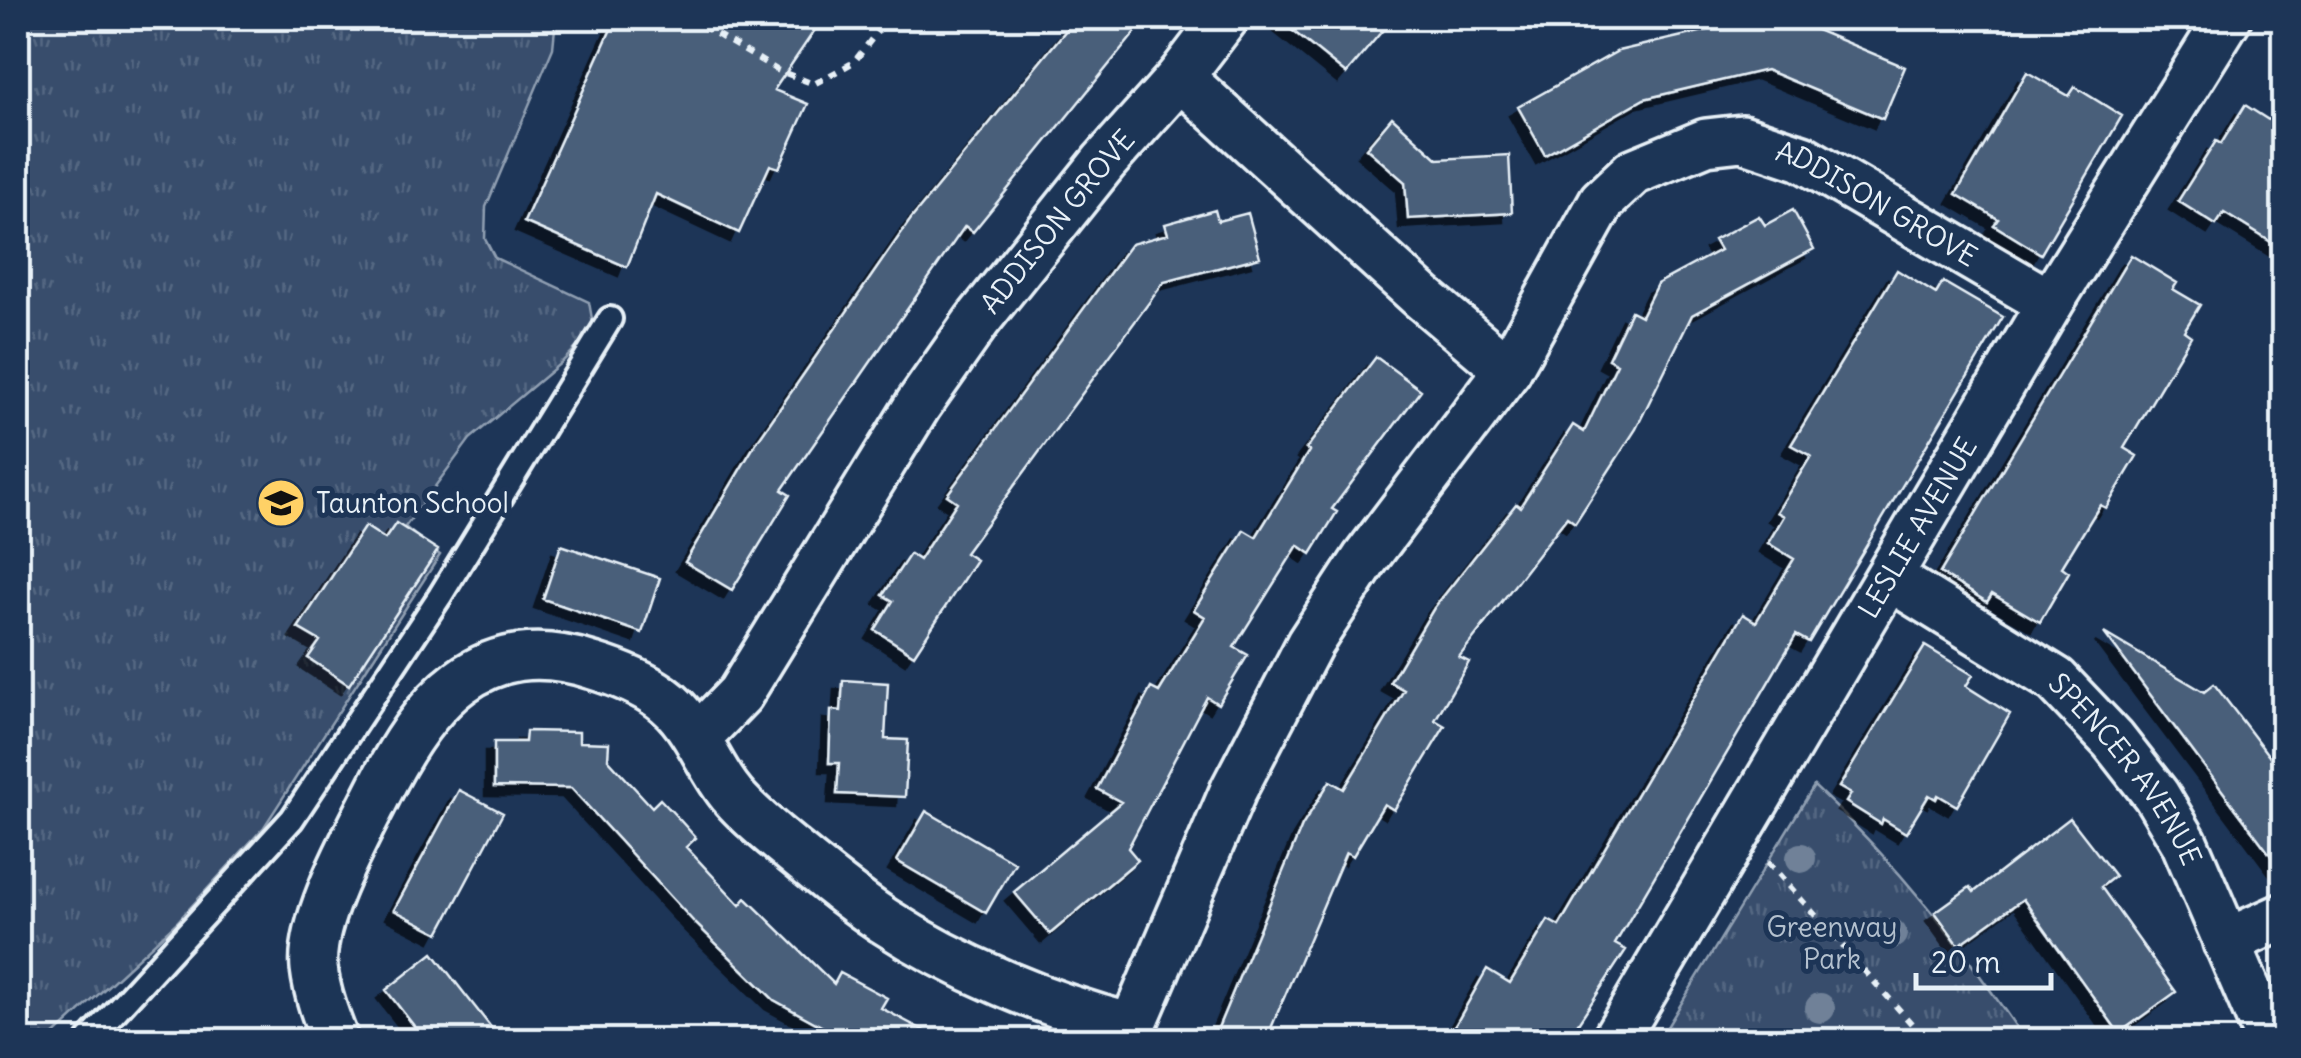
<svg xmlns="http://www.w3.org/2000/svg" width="2301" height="1058" font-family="Delius,sans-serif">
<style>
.park{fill:url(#park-tufts);stroke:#909fb2;stroke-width:2.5}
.building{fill:#495e7a;stroke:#e8f1f8;stroke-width:2.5;filter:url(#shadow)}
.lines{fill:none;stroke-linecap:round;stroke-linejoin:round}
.lane-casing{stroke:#e8f1f8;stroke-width:30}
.street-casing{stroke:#e8f1f8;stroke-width:52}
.path{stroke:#e8f1f8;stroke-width:6;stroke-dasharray:8 8;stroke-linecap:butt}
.lane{stroke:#1d3557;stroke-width:22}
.street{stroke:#1d3557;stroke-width:45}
.tree{fill:#708198}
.labels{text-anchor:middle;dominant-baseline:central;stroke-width:10;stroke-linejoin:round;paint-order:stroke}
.street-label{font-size:28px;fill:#e8f1f8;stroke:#1d3557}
.poi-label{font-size:28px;fill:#e8f1f8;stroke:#1d3557;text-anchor:start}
.park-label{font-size:28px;fill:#b3c0ce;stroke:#1d3557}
</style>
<defs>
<pattern id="park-tufts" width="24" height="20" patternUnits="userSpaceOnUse" patternTransform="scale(2.5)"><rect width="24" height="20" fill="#374d6c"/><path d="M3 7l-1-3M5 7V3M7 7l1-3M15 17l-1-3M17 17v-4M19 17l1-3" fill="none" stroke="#546782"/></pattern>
<filter id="shadow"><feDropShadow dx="-9" dy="9" stdDeviation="0" flood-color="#0009"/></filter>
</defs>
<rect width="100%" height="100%" fill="#1d3557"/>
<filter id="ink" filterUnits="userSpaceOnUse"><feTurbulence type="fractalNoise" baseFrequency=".01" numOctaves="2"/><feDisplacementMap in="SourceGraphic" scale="20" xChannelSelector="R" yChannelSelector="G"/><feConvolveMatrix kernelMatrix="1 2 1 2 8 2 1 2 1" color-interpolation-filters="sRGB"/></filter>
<g filter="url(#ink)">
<path class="park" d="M18,18H546L555,28L553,48L486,207L485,239L495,258L589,302L594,330L563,361L470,439L405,527L440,555L264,827L177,922L49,1040H18Z
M1814,786C1899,865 1960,944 2025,1040H1659Z"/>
<path class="building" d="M616,18H823L774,90L808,104L779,168L770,165L739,233L656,194L627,267L524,222Z
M1076,18H1147L973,232L965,226L782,490L790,495L732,590L685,562L756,443L911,219Z
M1277,18H1393L1346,74Z
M1760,18H1788L1905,67L1883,119L1766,70L1644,99L1545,155L1518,107L1618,51Z
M2027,72L2069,96L2075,87L2122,116L2041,254L1994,225L1998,219L1956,194Z
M2245,105L2284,130V250L2224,213L2216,225L2178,201L2216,141L2221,144Z
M1392,117L1438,159L1509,155L1512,213L1408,219L1405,182L1366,148Z
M1215,210L1218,221L1248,213L1260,257L1164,282L965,553L976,560L914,655L875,630L893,601L883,595L896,575L910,554L919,560L957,502L947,495L1131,244L1168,234L1165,224Z
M1793,210L1814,249L1692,315L1636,429L1575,523L1567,517L1459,657L1469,662L1435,720L1445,726L1394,810L1384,804L1353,856L1346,852L1266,1040H1213L1302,826L1330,781L1344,789L1404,690L1390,682L1434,608L1516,504L1520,507L1573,425L1584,432L1617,364L1608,359L1631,311L1641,316L1657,284L1720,250L1714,240L1759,216L1765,225Z
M2131,255L2177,283L2173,289L2200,305L2184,331L2191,336L2124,448L2137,456L2106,508L2100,505L2062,567L2069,572L2040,622L1992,594L1987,602L1940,573Z
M1897,270L1936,294L1943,282L2003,317L1809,642L1796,635L1615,944L1626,950L1567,1040H1447L1487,969L1510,983L1548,920L1559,926L1743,614L1756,622L1794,559L1768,543L1784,516L1777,512L1811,456L1791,445Z
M1376,357L1421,390L1332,509L1337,512L1311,554L1298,545L1234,647L1248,655L1218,704L1207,697L1128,848L1138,860L1050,934L1014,892L1121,802L1097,789L1151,688L1159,692L1205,617L1194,610L1244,530L1256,537L1309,451L1306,449Z
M396,523L438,550L349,685L308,658L320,641L298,628L365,526L385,539Z
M561,545L660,578L642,633L543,599Z
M2104,633L2204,692L2214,684L2240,718L2284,776V873Z
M1925,646L1973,675L1966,686L2010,714L1957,806L1938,795L1936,799L1929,795L1906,833L1883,819L1881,824L1846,802L1851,794L1839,787Z
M843,680L888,683L885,739L908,740L905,797L837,794L839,763H829L831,710L841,711Z
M526,731L579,732V742L609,743L608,759L652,807L660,799L679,819L696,838L686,847L740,905L746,898L834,984L840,973L887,998L881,1008L942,1040H847L774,1000L694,922L571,788L494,787V742H525Z
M459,790L503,813L439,933L394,910Z
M926,811L1015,863L986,913L897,861Z
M2070,818L2115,876L2101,887L2176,992L2119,1033L2023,899L1959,945L1935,912L1970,887L1974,892Z
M433,953L464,993L501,1040H425L386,990Z"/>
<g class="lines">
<g class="lane-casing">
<path id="lane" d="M89,1040L292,819L440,596L610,319"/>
</g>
<g class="street-casing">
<g id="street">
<path d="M1180,77L1225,18"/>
<path id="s1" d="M1889,577L2056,680L2113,740L2156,795L2184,842L2269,1040"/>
<path id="s2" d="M698,737L740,694L918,405L977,321L1104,162L1180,77L1422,297L1508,370"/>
<path d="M2226,942L2284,916"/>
<path d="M335,1040C326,1017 317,994 314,968C309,920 356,837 378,793C423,703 481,629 593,666C616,673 642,683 661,697C696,722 706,764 732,795C744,810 761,824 775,836C810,865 846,895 883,920C957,968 1046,1005 1132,1027"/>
<path id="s3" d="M1133,1040L1132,1027L1234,789L1310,643L1365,559L1508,370L1602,201L1633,172L1706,142L1742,138L1802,158L2050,303"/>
<path id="s4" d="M1615,1040L2050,303L2228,18"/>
</g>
</g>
<path class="path" d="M689,18L777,70L814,84L854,62L888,18
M1768,862L1926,1040"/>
<use href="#lane" class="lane"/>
<use href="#street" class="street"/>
</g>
<g class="tree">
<circle cx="1801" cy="858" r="15"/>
<circle cx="1892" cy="934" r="15"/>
<circle cx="1820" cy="1008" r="15"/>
</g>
</g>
<defs>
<g id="school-disc" transform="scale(2.5)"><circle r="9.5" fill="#ffd166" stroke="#1d3557"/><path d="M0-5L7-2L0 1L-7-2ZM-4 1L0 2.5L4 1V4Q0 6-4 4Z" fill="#111"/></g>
</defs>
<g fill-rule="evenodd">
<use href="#school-disc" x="281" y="503"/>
</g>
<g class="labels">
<g class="street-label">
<text stroke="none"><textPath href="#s3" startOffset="1275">ADDISON GROVE</textPath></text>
<text stroke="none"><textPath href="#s2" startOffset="630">ADDISON GROVE</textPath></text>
<text stroke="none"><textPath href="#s4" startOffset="595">LESLIE AVENUE</textPath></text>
<text stroke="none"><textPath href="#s1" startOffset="310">SPENCER AVENUE</textPath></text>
</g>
<g class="poi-label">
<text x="316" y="503">Taunton School</text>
</g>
<g class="park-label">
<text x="1832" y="927">Greenway<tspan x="1832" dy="32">Park</tspan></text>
</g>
</g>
<rect width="2301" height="1058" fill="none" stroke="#1d3557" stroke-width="60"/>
<rect x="30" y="30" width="2241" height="998" fill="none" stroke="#e8f1f8" stroke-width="4" filter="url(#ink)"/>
<path d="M1916 973v15h135v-15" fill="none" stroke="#e8f1f8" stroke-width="5"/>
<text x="1931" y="973" font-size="30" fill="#e8f1f8" stroke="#1d3557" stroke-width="8" paint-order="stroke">20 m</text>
</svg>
